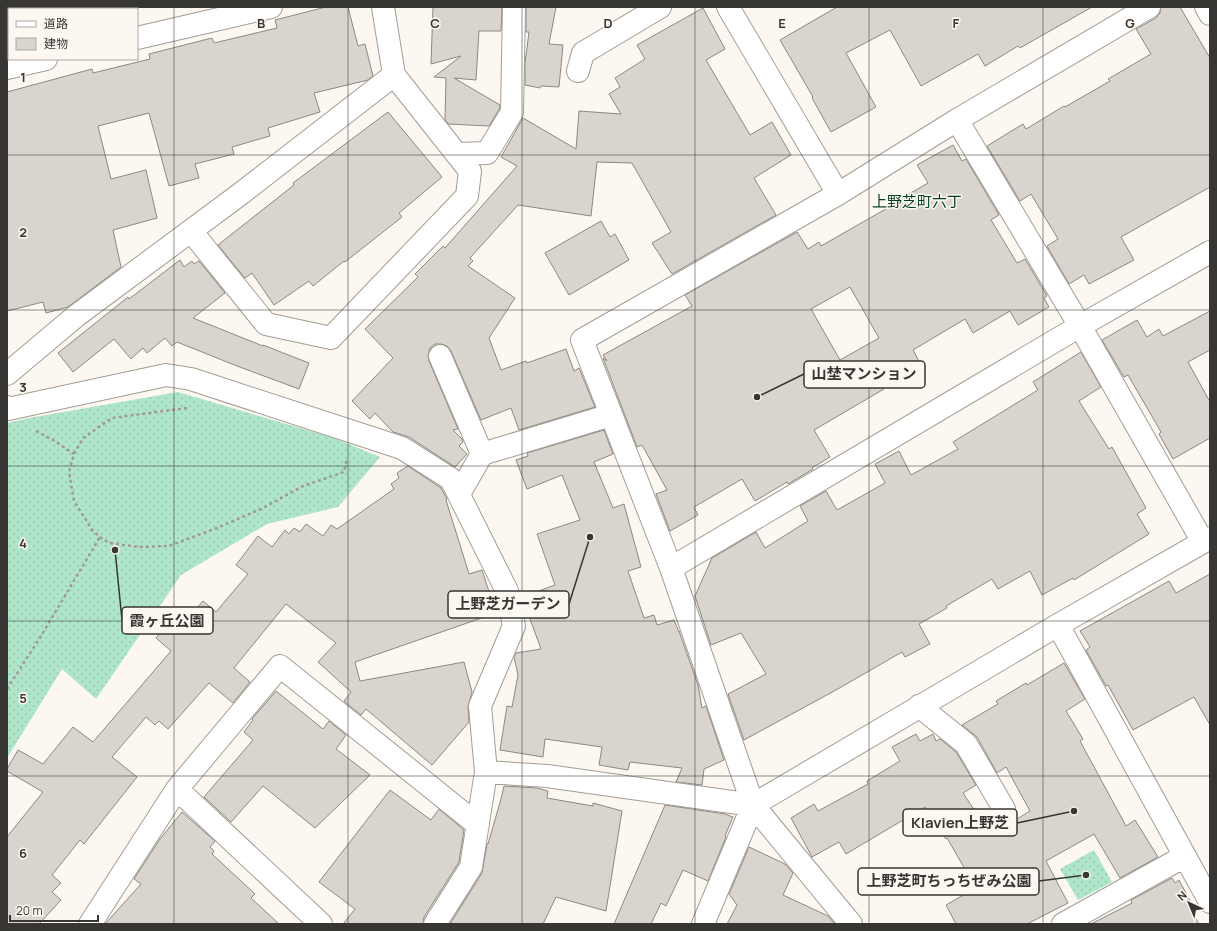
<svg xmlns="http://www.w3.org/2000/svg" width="1217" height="931" font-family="Manrope,'Noto Sans JP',sans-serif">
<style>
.grass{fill:url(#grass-dots)}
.building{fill:#d9d4cd;stroke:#8d8881;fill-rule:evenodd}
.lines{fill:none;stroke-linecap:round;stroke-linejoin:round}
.minor-casing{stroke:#a29e97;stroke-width:24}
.path{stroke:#9e9b96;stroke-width:2.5;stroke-dasharray:3 3;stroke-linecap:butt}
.minor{stroke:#fff;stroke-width:22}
.grid{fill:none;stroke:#383633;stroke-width:1;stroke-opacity:0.55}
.labels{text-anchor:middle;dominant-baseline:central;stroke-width:3;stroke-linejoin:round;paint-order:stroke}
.neighbourhood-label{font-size:15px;fill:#003f20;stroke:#fcf7f0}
.grid-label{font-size:13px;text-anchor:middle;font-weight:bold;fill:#383633;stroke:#fcf7f0;stroke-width:3;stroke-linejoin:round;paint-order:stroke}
.leader{fill:none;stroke:#383633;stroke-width:1.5}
.callout-dot{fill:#383633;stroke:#fcf7f0;stroke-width:1.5}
.callout{fill:#fcf7f0;stroke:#383633;stroke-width:1.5}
.callout-label{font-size:15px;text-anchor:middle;font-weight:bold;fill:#383633}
</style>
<defs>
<pattern id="grass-dots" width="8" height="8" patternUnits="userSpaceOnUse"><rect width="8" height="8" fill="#afe6ca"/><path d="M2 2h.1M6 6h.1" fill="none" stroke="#97c6ae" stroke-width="1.8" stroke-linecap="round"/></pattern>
</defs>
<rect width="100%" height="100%" fill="#fcf7f0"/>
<path class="grass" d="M178,392L334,438L380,457L338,507L267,524L181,575L96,699L62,669L7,758V423L29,418Z
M1094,850L1112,882L1078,900L1060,869Z"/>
<path class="building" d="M326,7H348L358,46L365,44L373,76L368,80L314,93L320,112L268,128L270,136L232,147L234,154L195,164L199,178L169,186L149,113L98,126L111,179L146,170L157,218L113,230L121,267L68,307L46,313L43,302L7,311V92L92,69L93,73L150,59L149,54L212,38L214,43L277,28L275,20Z
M433,7H502L501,31H479L476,80L454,78L500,105V108L489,126L448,124L445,119L446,78L434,77L461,56L431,64Z
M526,7H556L549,44L563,45L559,87L541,86L540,88L525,85V63L529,32H526Z
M837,7H1092L1020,48L1018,46L985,66L978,54L921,86L890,30L846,53L876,107L831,132L812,98L813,97L780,40Z
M1161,7H1180L1210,58V187L1121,237L1134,260L1089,284L1084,275L1069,284L1047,246L1058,239L1031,194L1020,201L987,146L1023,124L1026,129L1064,106L1065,107L1110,81L1108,79L1151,54L1136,29L1156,18L1160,13Z
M703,8L725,49L706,60L750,135L772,122L791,155L754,178L776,215L672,274L652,243L671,232L632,163L597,162L591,216L518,205L470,258L473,261L468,266L515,298L489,338L501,370L526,361L527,363L566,349L574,371L579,368L595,407L519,430L511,408L481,420L451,351L447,346L441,344H435L430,348L428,355L429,361L458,429L453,430L462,439L463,442L459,446L467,454L455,467L409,437L393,432L375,413L370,419L352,401L393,358L365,329L418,277L415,274L443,246L445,248L517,166L501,157L523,118L576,149L579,111L621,114L609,94L620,87L615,78L645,59L637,45Z
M388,112L442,177L399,213L402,217L345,262L344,261L313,286L309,281L274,305L252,273L245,278L218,245L294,185L293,183Z
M953,145L962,161L966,159L999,215L991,220L1017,263L1025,259L1047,296L1044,298L1049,307L1018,325L1010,311L973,333L965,319L913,350L920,363L882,385L884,389L814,430L830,457L812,468L813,469L788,484L787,482L755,501L742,479L694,507L698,515L670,531L656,494L667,490L642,445L637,447L603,358L607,361L603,355L692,306L685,295L797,232L808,249L819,242L821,246L898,202L897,201L928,183L917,165ZM850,287L879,338L840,360L811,309Z
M601,221L610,237L615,234L629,260L569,295L545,253Z
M180,260L184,267L192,261L194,264L199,261L225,293L193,318L263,346V345L309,363L299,389L237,366L177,342L172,346L165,338L147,353L143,348L131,359L114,339L73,372L58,353L128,297L129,299Z
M1210,311V350L1188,362L1210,402V438L1173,459L1159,434L1161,432L1128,375L1124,377L1102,340L1137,320L1147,337L1159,329L1163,336Z
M1081,352L1101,387L1079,401L1109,449L1112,447L1146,508L1137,514L1149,534L1074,580L1073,578L1042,595L1030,571L998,589L992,579L946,606L947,608L919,624L930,644L905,657L902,652L836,690L744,740L728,694L766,674L741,633L711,645L695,596L712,558L756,532L765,548L808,521L800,506L826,491L837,510L885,483L875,464L899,451L911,475L958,449L953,442L1038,390L1033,382Z
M604,430L613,454L594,462L613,508L624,504L641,567L628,571L644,618L654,615L657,625L674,620L679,632V631L698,685L702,708L706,706L724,760L704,769L702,785L676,782L682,768L630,762L628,770L599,765L602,747L545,739L543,757L500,750L507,706L512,707L518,675L514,657L516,653L541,649L522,597L555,585L537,534L580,520L562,475L527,489L516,460L528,456L527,453Z
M408,466L441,488L447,499L446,500L469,574L482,570L496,613L355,662L360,681L464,662L472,692L468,707L469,722L432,765L366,709L361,715L344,701L351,692L318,662L336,643L286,604L234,668L250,682L233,703L209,683L168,729L159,721L155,725L146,717L112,757L137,777L84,844L80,840L52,875L61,883L52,892L61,900L39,924H7V837L43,792L7,771V769L18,750L43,764L73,727L93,742L171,651L156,638L173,617L182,625L203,601L216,612L248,574L236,565L258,536L272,547L285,530L289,534L294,528L300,532L306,524L323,536L331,525L337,529L394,489L391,484L399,478L397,473Z
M1210,574V725L1194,697L1133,730L1108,685L1106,686L1086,650L1090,647L1080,631L1169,581L1176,593Z
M1064,663L1085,699L1066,711L1083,739L1080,741L1126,826L1135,820L1158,857L1120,878L1094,834L1046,861L1068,903L1027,924H956L946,905L976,888L947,838L946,839L925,807L846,854L839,842L812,857L791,818L814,804L818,811L868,784L867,781L900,761L892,747L916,734L920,741L933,734L936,741L940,739L956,752L976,785L963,793L991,835L1030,811L1006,767L997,773L977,737L962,725L998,704L996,701L1026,683L1027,685Z
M276,691L323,729L329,721L346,735L336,749L370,775L315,828L263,786L231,822L204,797L253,740L244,732L253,720L252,719Z
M504,786L537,788L548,791L547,798L593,806V803L622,811L606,911L556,897L543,924H450L482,873L487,844H488L501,799Z
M390,790L431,820L439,809L464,830L459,862L424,917L423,924H343L355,909L319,882Z
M665,805L725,814L733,817L725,836L726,837L708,881L683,870L666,906L661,903L651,924H614Z
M182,812L215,841L210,847L214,851L212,854L255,894L251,898L279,924H105L141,884L134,879L160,839Z
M749,847L785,864L793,873L783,895L828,916L835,924H727L737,905L729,894Z
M1172,878L1175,883L1179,880L1196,912L1193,914L1199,924H1091L1132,903L1131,900Z"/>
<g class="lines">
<g class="minor-casing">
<path id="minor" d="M728,7L838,194
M1206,7L1210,14
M137,38L271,7
M7,68L46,59
M578,71L583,53L660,7
M957,120L1080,326L1203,542
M457,154L487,153L512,112L514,7
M191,231L266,324L331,338L467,196L470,171L394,75
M440,356L482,454L459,494
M7,374L76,316L239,195L394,75L383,7
M7,407L8,409L166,375L191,379L402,448L451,479L507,591L514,626L480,706L486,772L471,867L435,924
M482,454L611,415
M671,568L1080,326L1210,252
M1058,625L1210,902
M919,706L966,744L1004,809
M486,772L547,776L753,805
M177,789L321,924
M90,924L177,789L280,666L478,825
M703,924L753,805L1058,625L1210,538
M851,924L753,805L671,568L582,340L838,194L957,120L1149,7
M1063,924L1185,856"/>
</g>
<path class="path" d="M187,408L112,418L83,438L74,454L69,472L74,501L93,531L100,537L109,543L138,547L169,546L217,528L261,509L303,486L344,472L347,458
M36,431L53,440L74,454
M7,689L41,636L100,537"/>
<use href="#minor" class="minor"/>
</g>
<path class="grid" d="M174,7V924M348,7V924M522,7V924M695,7V924M869,7V924M1043,7V924M7,155H1210M7,310H1210M7,466H1210M7,621H1210M7,776H1210"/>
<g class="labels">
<g class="neighbourhood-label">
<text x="917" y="201">上野芝町六丁</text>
</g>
</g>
<g class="grid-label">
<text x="261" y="28">B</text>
<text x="435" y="28">C</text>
<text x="608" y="28">D</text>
<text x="782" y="28">E</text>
<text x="956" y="28">F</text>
<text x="1130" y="28">G</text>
<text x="23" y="82">1</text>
<text x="23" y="237">2</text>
<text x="23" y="392">3</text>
<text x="23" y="548">4</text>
<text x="23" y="703">5</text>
<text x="23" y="858">6</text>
</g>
<path class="leader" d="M757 397L804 374M590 537L569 604M115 550L122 620M1074 811L1017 823M1086 875L1039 881"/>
<g class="callout-dot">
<circle cx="757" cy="397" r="4"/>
<circle cx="590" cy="537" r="4"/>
<circle cx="115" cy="550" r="4"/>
<circle cx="1074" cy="811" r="4"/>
<circle cx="1086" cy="875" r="4"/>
</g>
<g class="callout">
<rect x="804" y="361" width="121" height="27" rx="4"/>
<rect x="448" y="591" width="121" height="27" rx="4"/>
<rect x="122" y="607" width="91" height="27" rx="4"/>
<rect x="903" y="809" width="114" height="27" rx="4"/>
<rect x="858" y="868" width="181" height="27" rx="4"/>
</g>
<g class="callout-label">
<text x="864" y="379">山埜マンション</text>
<text x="508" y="609">上野芝ガーデン</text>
<text x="167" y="626">霞ヶ丘公園</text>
<text x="960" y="828">Klavien上野芝</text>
<text x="949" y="886">上野芝町ちっちぜみ公園</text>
</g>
<rect width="1217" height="931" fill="none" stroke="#383633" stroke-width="16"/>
<rect x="8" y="8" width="130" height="52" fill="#fcf7f0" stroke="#aeaaa4"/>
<rect x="16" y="21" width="20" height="6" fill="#ffffff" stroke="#aeaaa4"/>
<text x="44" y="28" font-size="12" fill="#383633">道路</text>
<rect x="16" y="38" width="20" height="12" fill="#d9d4cd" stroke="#aeaaa4"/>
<text x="44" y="48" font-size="12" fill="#383633">建物</text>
<g transform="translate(1189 903) rotate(316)" stroke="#fcf7f0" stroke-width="3" paint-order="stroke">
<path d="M0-3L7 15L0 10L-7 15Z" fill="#383633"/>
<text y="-6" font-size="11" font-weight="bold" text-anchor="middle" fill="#383633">N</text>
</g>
<path d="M10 915v6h88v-6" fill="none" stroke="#383633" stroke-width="2"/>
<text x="16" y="915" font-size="12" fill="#383633" stroke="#fcf7f0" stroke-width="3" paint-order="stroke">20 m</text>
</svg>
